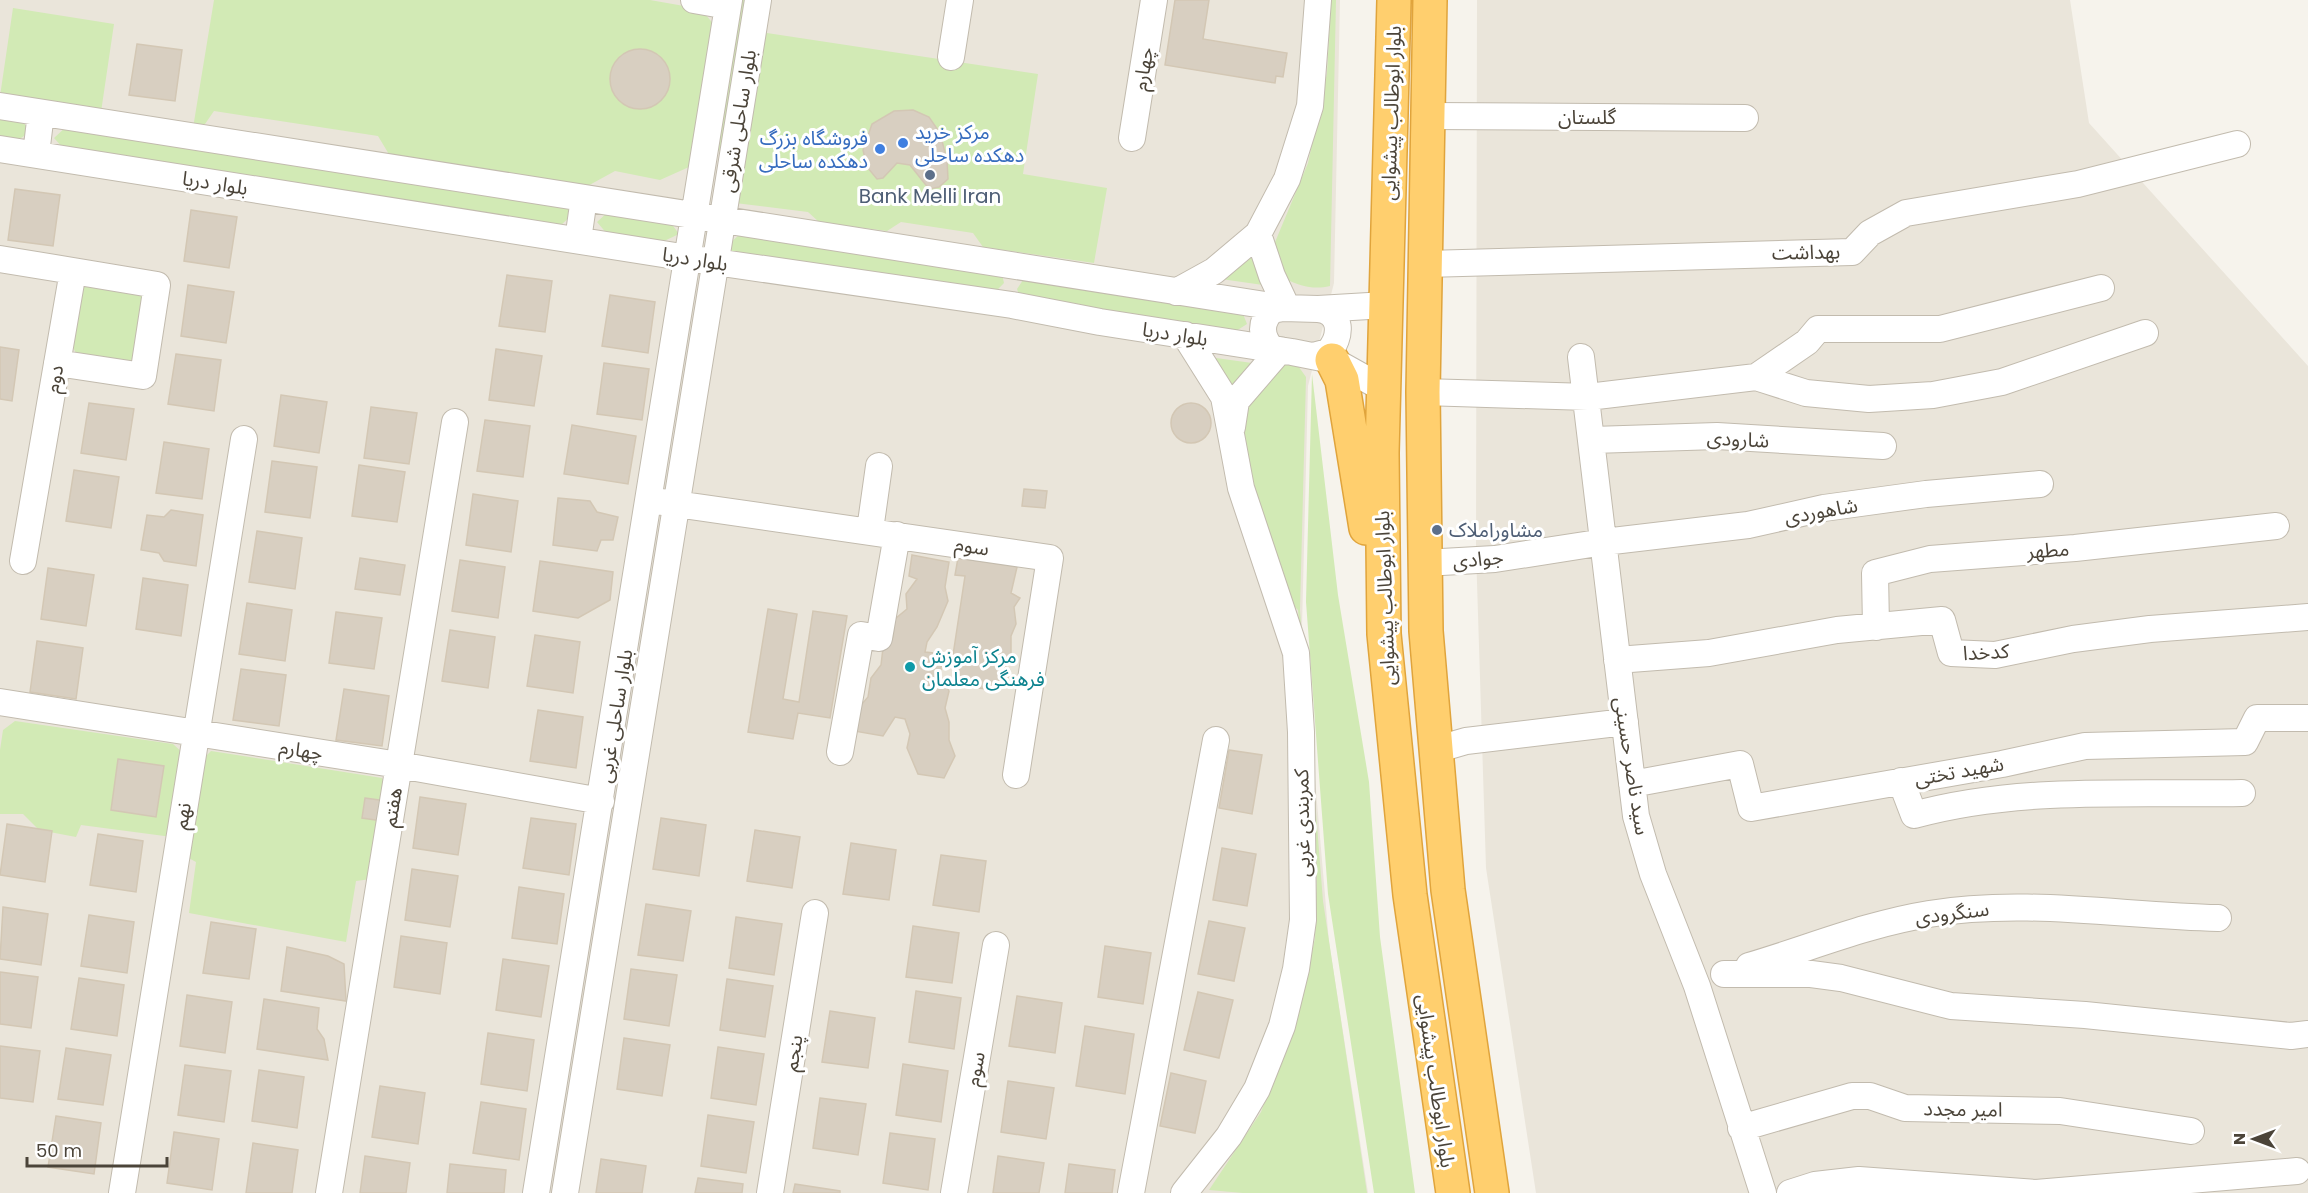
<svg xmlns="http://www.w3.org/2000/svg" width="2308" height="1193" font-family="Poppins,'Noto Sans Arabic',sans-serif">
<style>
.residential{fill:#eae5da}
.green{fill:#d2eab5}
.building{fill:#d8cfc1;stroke:#d3c7b4;stroke-width:1.5}
.lines{fill:none;stroke-linecap:round;stroke-linejoin:round}
.minor-casing{stroke:#c2bbae;stroke-width:28}
.highway-casing{stroke:#e0a43c;stroke-width:36}
.minor{stroke:#fff;stroke-width:26}
.highway{stroke:#ffcf6e;stroke-width:33}
.shop-dot{fill:#3f7fe0;stroke:#fff;stroke-width:2}
.service-dot{fill:#5c6f8a;stroke:#fff;stroke-width:2}
.culture-dot{fill:#0f9aa8;stroke:#fff;stroke-width:2}
.labels{text-anchor:middle;dominant-baseline:central;stroke-width:6;stroke-linejoin:round;paint-order:stroke}
.street-label{font-size:20px;fill:#4b4439;stroke:#fff}
.shop-label{font-size:20px;fill:#366cbe;stroke:#fff;text-anchor:start}
.service-label{font-size:20px;fill:#4e5e75;stroke:#fff}
.culture-label{font-size:20px;fill:#0d838f;stroke:#fff;text-anchor:start}
</style>
<rect width="100%" height="100%" fill="#f6f3ec"/>
<path class="residential" d="M0,0H1340L1334,283L1308,386L1302,627L1329,942L1368,1193H0Z
M1477,0H2070L2089,123L2308,366V1193H1536L1486,868L1476,551Z"/>
<path class="green" d="M214,0H650L701,9L715,26L689,167L660,180L615,171L584,188L390,156L378,136L214,111L205,124L193,128Z
M737,0H747L723,148L717,152Z
M1331,0H1336L1330,286C1313,290 1301,286 1285,279L1273,247L1308,163L1327,73Z
M13,8L114,24L101,112L0,96Z
M761,32L1038,74L1023,174L1107,188L1094,263L983,247L973,233L901,222L887,231L819,222L808,212L735,203Z
M0,114L20,117L30,132L18,140L0,138Z
M67,126L568,202L572,215L561,225L64,149L54,138Z
M610,210L668,219L679,234L662,242L608,235L597,222Z
M740,234L1001,270L1004,283L993,294L736,256L728,245Z
M1252,252L1263,285L1221,279Z
M1025,277L1241,309L1247,324L1236,331L1021,300L1017,289Z
M91,280L139,288L147,300L137,356L123,365L79,358L69,341L77,290Z
M1209,357L1252,363L1231,392Z
M1279,361L1296,363L1306,377L1300,610L1323,901L1367,1193H1243L1209,1190L1261,1112L1299,1012L1315,938L1317,868L1298,610L1285,598C1272,560 1225,438 1243,403C1251,388 1268,373 1279,361Z
M1312,374L1338,595L1369,782L1380,937L1415,1193H1374L1328,894L1306,602Z
M15,721L173,744L184,754L172,837L81,825L76,837L39,830L23,814H0V750L3,730Z
M211,751L382,778L388,790L371,879L356,881L346,942L189,913L196,862L185,856L199,763Z"/>
<path class="building" d="M1175,0H1209L1203,39L1287,53L1283,77L1276,76L1275,83L1165,65Z
M137,44L182,50L175,101L129,95Z
M610 79a30 30 0 1 1 60 0a30 30 0 1 1-60 0Z
M913,110L929,117L940,133L947,160L948,179L939,187L929,189L910,165L897,163L883,178L877,179L867,167L863,150L872,124L894,111Z
M15,189L60,195L53,246L8,240Z
M191,210L237,217L229,268L184,261Z
M507,275L552,281L545,332L499,326Z
M188,285L234,292L226,343L181,336Z
M610,295L655,302L648,353L602,346Z
M0,347L19,350L12,401L0,399Z
M496,349L542,356L534,406L489,400Z
M176,354L221,360L214,411L168,404Z
M604,363L649,369L642,420L597,414Z
M281,395L327,402L319,453L274,446Z
M89,403L134,409L126,460L81,453Z
M1171 423a20 20 0 1 1 40 0a20 20 0 1 1-40 0Z
M371,407L417,413L409,464L364,458Z
M485,420L530,426L523,477L477,471Z
M572,425L636,436L628,484L564,474Z
M164,442L209,449L202,499L156,493Z
M272,461L317,467L310,518L265,512Z
M359,465L405,472L397,522L352,516Z
M74,470L119,477L111,528L66,521Z
M1024,489L1047,491L1045,508L1022,506Z
M473,494L518,501L511,552L466,545Z
M558,498L590,501L597,512L618,517L613,540H601L597,551L553,545Z
M171,510L203,515L196,566L164,561L159,553L141,550L147,515L164,517Z
M257,531L302,538L295,589L249,582Z
M912,555L949,562L945,587L948,601L937,627L927,642L925,652L953,655L965,576L955,575L958,558L1017,567L1011,593L1020,598L1014,607L1016,624L1011,636V660L1005,668L1009,676L994,690L961,686L952,667L941,666V677L949,691L945,708L949,722V740L955,756L944,778L918,774L907,748L910,734L905,719L895,717L883,736L854,731L856,711L868,697L871,678L881,665L883,648L893,637L895,619L907,609L906,594L917,579L909,576Z
M360,558L405,565L400,595L355,589Z
M460,560L505,567L498,618L452,611Z
M540,561L613,572L610,600L578,618L533,611Z
M48,568L94,575L86,626L41,619Z
M143,578L188,585L181,636L136,629Z
M247,603L292,610L285,661L239,654Z
M768,609L797,614L783,699L799,702L813,611L847,616L830,718L798,713L793,739L748,732Z
M336,612L382,618L374,669L329,663Z
M450,630L495,637L488,688L442,681Z
M535,635L580,642L573,693L527,686Z
M37,641L83,648L76,699L30,692Z
M241,669L286,675L279,726L233,720Z
M344,689L389,696L382,746L336,740Z
M538,710L583,717L576,768L530,761Z
M1229,750L1262,755L1252,814L1219,808Z
M118,759L164,766L156,817L111,810Z
M420,797L466,804L458,855L413,848Z
M365,798L386,801L382,821L362,818Z
M531,818L576,824L569,875L523,868Z
M661,818L706,825L699,876L653,869Z
M7,824L52,831L45,882L0,875Z
M755,830L800,837L792,888L747,881Z
M98,834L143,841L136,892L90,885Z
M851,843L896,850L889,900L843,894Z
M1222,848L1256,854L1247,906L1213,900Z
M941,855L986,861L979,912L933,905Z
M412,869L458,876L450,927L405,920Z
M519,887L564,894L557,944L512,938Z
M646,904L691,911L683,961L638,955Z
M3,907L48,914L41,965L0,959Z
M89,915L134,922L127,973L81,966Z
M736,917L782,924L774,975L729,968Z
M1209,921L1245,928L1234,981L1198,974Z
M211,922L256,929L249,979L203,973Z
M913,926L959,933L952,983L906,977Z
M401,936L447,943L440,994L394,987Z
M1105,946L1151,953L1143,1004L1098,997Z
M287,947L328,956L344,964L346,1001L281,991Z
M503,959L549,966L541,1017L496,1010Z
M631,969L677,975L669,1026L624,1019Z
M0,972L38,977L31,1028L0,1024Z
M79,978L124,985L117,1036L71,1029Z
M727,979L773,986L765,1037L720,1030Z
M916,991L961,998L954,1049L909,1042Z
M1198,992L1233,1000L1219,1058L1184,1050Z
M187,995L232,1002L225,1053L180,1046Z
M1017,996L1062,1003L1055,1053L1009,1046Z
M264,999L319,1008L317,1029L324,1039L328,1060L257,1049Z
M830,1011L875,1018L868,1068L822,1062Z
M1085,1026L1134,1034L1125,1094L1076,1086Z
M488,1033L534,1040L527,1091L481,1084Z
M624,1038L670,1045L662,1096L617,1089Z
M0,1046L40,1051L33,1102L0,1098Z
M718,1047L764,1054L756,1105L711,1098Z
M66,1048L111,1055L103,1105L58,1099Z
M903,1064L948,1071L941,1122L896,1115Z
M185,1065L231,1071L224,1122L178,1115Z
M259,1070L304,1077L297,1128L252,1121Z
M1171,1073L1206,1081L1195,1133L1160,1126Z
M1008,1081L1054,1088L1046,1139L1001,1132Z
M380,1086L425,1093L418,1144L372,1137Z
M820,1098L866,1104L858,1155L813,1148Z
M481,1102L526,1109L519,1160L473,1153Z
M708,1115L754,1122L746,1173L701,1166Z
M56,1116L101,1123L94,1174L48,1167Z
M174,1132L219,1139L212,1190L167,1183Z
M890,1133L935,1139L928,1190L883,1183Z
M253,1143L298,1150L292,1193H246Z
M365,1156L410,1163L406,1193H360Z
M998,1156L1044,1163L1039,1193H993Z
M601,1159L646,1166L642,1193H596Z
M450,1164L506,1170L504,1193H447Z
M1069,1164L1115,1170L1112,1193H1065Z
M698,1178L743,1184L742,1193H695Z
M795,1184L840,1191V1193H793Z"/>
<g class="lines">
<g class="minor-casing">
<path id="minor" d="M694,0L728,6
M951,57L960,0
M0,106L1283,308L1318,309L1386,305
M1429,116L1745,118
M1132,138L1154,0
M0,149L688,258L1012,305L1100,322L1292,352L1332,360L1384,389
M36,154L41,113
M1258,234L1272,276L1287,308
M578,240L584,198
M0,259L73,271L23,561
M1426,264L1852,252L1870,233L1906,213L2078,184L2237,144
M1176,292L1214,271L1258,234L1287,179L1310,106L1318,0
M1272,349C1260,336 1260,322 1272,310L1283,308
M1313,356L1328,352C1342,338 1343,311 1318,309
M1581,357L1636,816L1653,874L1697,986L1763,1193
M57,363L143,376L157,285L73,271
M1756,377L1807,342L1818,329H1940L2101,288
M1423,392L1588,397L1756,377L1806,393L1869,399L1933,395L2002,382L2145,333
M1232,427L1236,401L1280,350
M1593,440L1717,436L1883,446
M662,502L1050,558L1016,775
M870,530L879,466
M1424,563L1495,559L1604,542L1748,525L1824,508L1926,494L2040,484
M1876,627L1875,573L1930,559L2075,548L2276,526
M1617,660L1709,653L1837,630L1942,620L1951,653L1995,655L2073,639L2150,629L2308,617
M0,702L399,765L601,801
M1435,750L1466,741L1625,722
M840,752L861,635L879,638L897,535
M1901,781L1914,815C2019,786 2133,795 2242,793
M1632,784L1740,764L1751,808L2002,764L2085,746L2245,742L2257,718H2308
M1749,966C1810,948 1867,924 1929,914C2024,898 2123,916 2218,918
M1724,974H1811L1841,978L1951,1006L2085,1015L2291,1036L2308,1034
M1741,1128L1852,1096H1870L1905,1108L2060,1111L2191,1131
M122,1193L244,439
M329,1193L455,422
M536,1193L729,0
M565,1193L758,0
M770,1193L815,913
M954,1193L996,945
M1131,1193L1216,740
M1184,1193L1229,1136L1257,1089L1282,1026L1296,969L1303,920L1301,732L1296,653L1241,488L1224,397L1185,335
M1790,1193L1815,1185L1859,1180L2036,1193L2297,1171"/>
</g>
<g class="highway-casing">
<path id="highway" d="M1394,0L1382,453L1384,634L1410,895L1453,1193
M1430,0L1423,392L1426,631L1448,890L1492,1193
M1332,360L1342,380L1366,528"/>
</g>
<use href="#minor" class="minor"/>
<use href="#highway" class="highway"/>
</g>
<g class="shop-dot">
<circle cx="903" cy="143" r="6"/>
<circle cx="880" cy="149" r="6"/>
</g>
<g class="service-dot">
<circle cx="930" cy="175" r="6"/>
<circle cx="1437" cy="530" r="6"/>
</g>
<circle class="culture-dot" cx="910" cy="667" r="6"/>
<g class="labels">
<g class="street-label">
<text transform="translate(1143 69) rotate(-81)">چهارم</text>
<text transform="translate(1391 113) rotate(-88)">بلوار ابوطالب پیشوایی</text>
<text x="1587" y="117">گلستان</text>
<text transform="translate(738 121) rotate(-81)">بلوار ساحلی شرقی</text>
<text transform="translate(215 183) rotate(9)">بلوار دریا</text>
<text transform="translate(1806 252) rotate(-1)">بهداشت</text>
<text transform="translate(695 259) rotate(9)">بلوار دریا</text>
<text transform="translate(1175 334) rotate(9)">بلوار دریا</text>
<text transform="translate(54 379) rotate(-80)">دوم</text>
<text transform="translate(1738 439) rotate(3)">شارودی</text>
<text transform="translate(1821 511) rotate(-10)">شاهوردی</text>
<text transform="translate(972 546) rotate(9)">سوم</text>
<text transform="translate(2048 550) rotate(-4)">مطهر</text>
<text transform="translate(1478 559) rotate(-5)">جوادی</text>
<text transform="translate(1385 598) rotate(-92)">بلوار ابوطالب پیشوایی</text>
<text transform="translate(1986 652) rotate(-3)">کدخدا</text>
<text transform="translate(615 716) rotate(-81)">بلوار ساحلی غربی</text>
<text transform="translate(301 750) rotate(9)">چهارم</text>
<text transform="translate(1632 766) rotate(81)">سید ناصر حسینی</text>
<text transform="translate(1959 771) rotate(-10)">شهید تختی</text>
<text transform="translate(392 807) rotate(-81)">هفتم</text>
<text transform="translate(182 816) rotate(-81)">نهم</text>
<text transform="translate(1302 823) rotate(-91)">کمربندی غربی</text>
<text transform="translate(1952 913) rotate(-7)">سنگرودی</text>
<text transform="translate(793 1053) rotate(-81)">پنجم</text>
<text transform="translate(975 1069) rotate(-80)">سوم</text>
<text transform="translate(1436 1081) rotate(82)">بلوار ابوطالب پیشوایی</text>
<text transform="translate(1963 1109) rotate(1)">امیر مجدد</text>
</g>
<g class="shop-label">
<text x="915" y="132">مرکز خرید<tspan x="915" dy="23">دهکده ساحلی</tspan></text>
<text x="868" y="138" text-anchor="end">فروشگاه بزرگ<tspan x="868" dy="23">دهکده ساحلی</tspan></text>
</g>
<g class="service-label">
<text x="930" y="196">Bank Melli Iran</text>
<text x="1449" y="530" text-anchor="start">مشاوراملاک</text>
</g>
<g class="culture-label">
<text x="922" y="656">مرکز آموزش<tspan x="922" dy="23">فرهنگی معلمان</tspan></text>
</g>
</g>
<g transform="translate(2254 1139) rotate(270)" stroke="#ffffff" stroke-width="4.5" paint-order="stroke">
<path d="M0-4.5L10 22L0 15L-10 22Z" fill="#4b4439"/>
<text y="-9" font-size="16" font-weight="bold" text-anchor="middle" fill="#4b4439">N</text>
</g>
<path d="M27 1157v9h140v-9" fill="none" stroke="#4b4439" stroke-width="3"/>
<text x="36" y="1157" font-size="18" fill="#4b4439" stroke="#ffffff" stroke-width="4.5" paint-order="stroke">50 m</text>
</svg>
